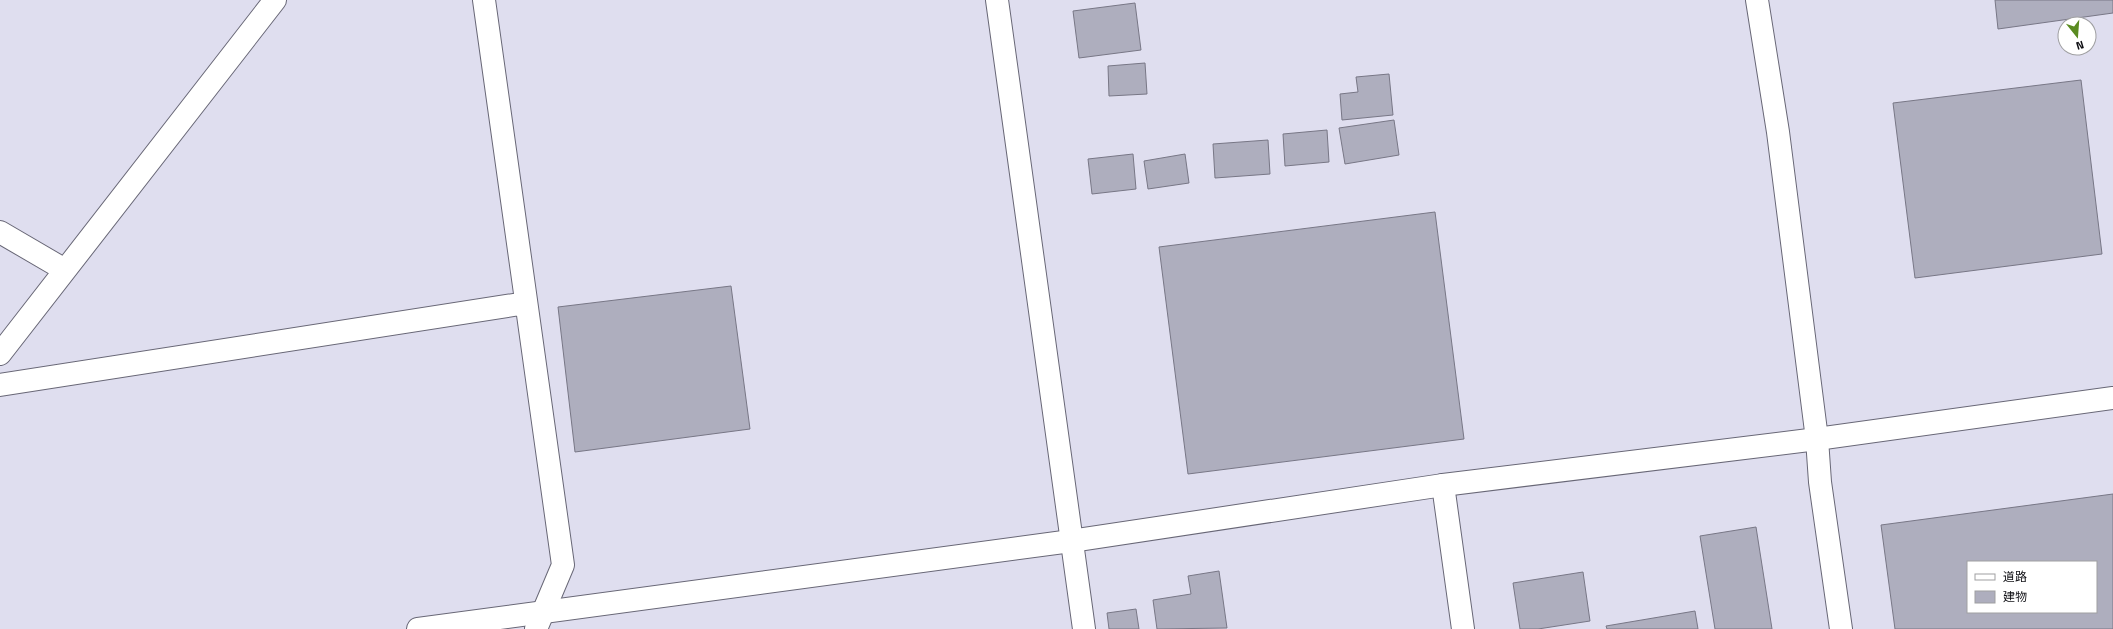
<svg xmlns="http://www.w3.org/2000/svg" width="2113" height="629" font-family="'Titillium Web','Noto Sans JP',sans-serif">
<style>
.building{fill:#aeaebe;stroke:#787786;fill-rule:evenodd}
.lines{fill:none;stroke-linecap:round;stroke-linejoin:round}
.minor-casing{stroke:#686776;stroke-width:24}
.tertiary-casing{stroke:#686776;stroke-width:24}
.minor{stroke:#fff;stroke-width:22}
.tertiary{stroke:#fff;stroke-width:22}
</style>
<rect width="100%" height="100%" fill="#dfdeef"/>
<path class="building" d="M1995,0H2113V13L1998,29Z
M1135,3L1141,50L1079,58L1073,11Z
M1145,63L1147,94L1109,96L1108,66Z
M1389,74L1393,115L1342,120L1340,94L1358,92L1356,77Z
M2081,80L2102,254L1915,278L1893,103Z
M1394,120L1399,155L1345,164L1339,128Z
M1327,130L1329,162L1285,166L1283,134Z
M1268,140L1270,174L1215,178L1213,144Z
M1133,154L1136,189L1092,194L1088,159Z
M1185,154L1189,183L1148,189L1144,161Z
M1435,212L1464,439L1188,474L1159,247Z
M731,286L750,429L575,452L558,307Z
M2113,494V629H1895L1881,525ZM1968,562H2096V612H1968Z
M1756,527L1772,629H1715L1700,536Z
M1219,571L1227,628L1157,629L1153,600L1191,594L1188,576Z
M1583,572L1590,621L1538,629H1520L1513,583Z
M1136,609L1139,629H1109L1107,613Z
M1695,611L1698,629H1607L1606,626Z"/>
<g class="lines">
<g class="minor-casing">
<path id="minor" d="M484,0L563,565L536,629
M997,0L1084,629
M1757,0L1778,132L1817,439L1820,482L1841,629
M0,232L65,270
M0,354L275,0
M0,385L526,303
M1443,485L1463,629"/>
</g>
<g class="tertiary-casing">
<path id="tertiary" d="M418,629L1071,541L1443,485L1817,439L2113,398"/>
</g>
<use href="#minor" class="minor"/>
<use href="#tertiary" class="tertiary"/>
</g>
<rect x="1967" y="561" width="130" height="52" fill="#ffffff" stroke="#9f9fa1"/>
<rect x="1975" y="574" width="20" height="6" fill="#ffffff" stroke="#9f9fa1"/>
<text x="2003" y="581" font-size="12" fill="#0e0e13">道路</text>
<rect x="1975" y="591" width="20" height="12" fill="#aeaebe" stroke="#9f9fa1"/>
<text x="2003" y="601" font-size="12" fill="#0e0e13">建物</text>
<g transform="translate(2077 36) rotate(163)"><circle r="19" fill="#ffffff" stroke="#9f9fa1"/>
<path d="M0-3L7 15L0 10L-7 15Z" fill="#5a8b21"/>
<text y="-6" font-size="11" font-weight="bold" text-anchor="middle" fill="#0e0e13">N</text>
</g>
</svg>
